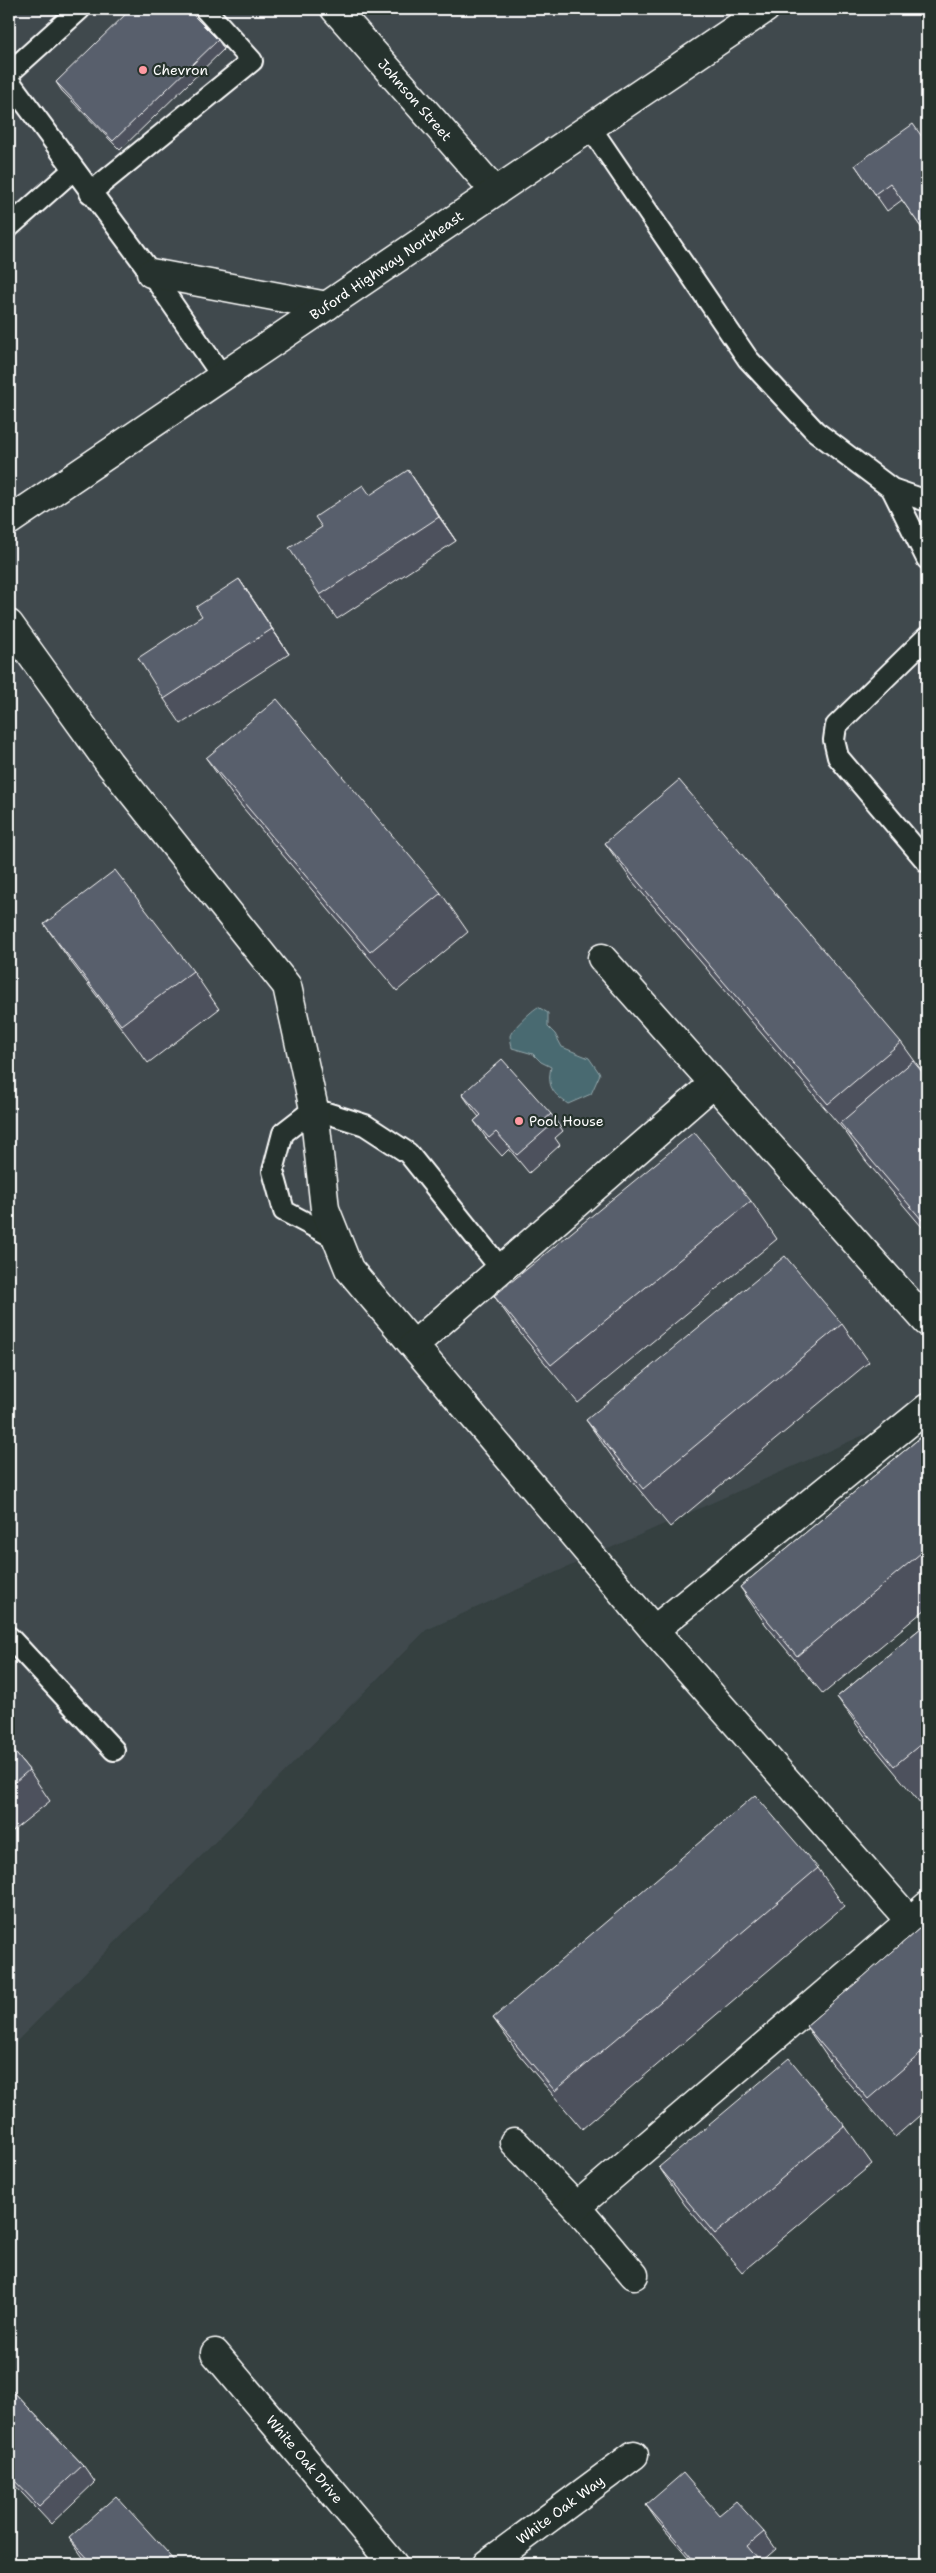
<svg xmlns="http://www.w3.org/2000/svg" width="936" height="2573" font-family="'Shantell Sans',sans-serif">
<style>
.built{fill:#40494d}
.water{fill:#4a6a71;stroke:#92a6aa}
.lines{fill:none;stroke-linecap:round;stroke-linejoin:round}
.lane-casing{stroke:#fff;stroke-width:24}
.street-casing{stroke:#fff;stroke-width:31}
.primary-casing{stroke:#fff;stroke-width:31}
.lane{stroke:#26332d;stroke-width:20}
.street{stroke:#26332d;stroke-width:28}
.primary{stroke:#26332d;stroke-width:28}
.wall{fill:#4d515d;stroke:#fff}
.shaded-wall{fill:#3e424c;stroke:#fff}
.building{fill:#595e6c;stroke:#fff}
.poi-dot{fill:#ff9aa2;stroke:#26332d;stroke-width:2}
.labels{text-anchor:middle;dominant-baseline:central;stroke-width:4.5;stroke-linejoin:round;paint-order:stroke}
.poi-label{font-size:14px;fill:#fff;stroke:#26332d;text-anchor:start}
.street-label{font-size:14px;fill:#fff;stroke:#26332d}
</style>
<rect width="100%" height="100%" fill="#354040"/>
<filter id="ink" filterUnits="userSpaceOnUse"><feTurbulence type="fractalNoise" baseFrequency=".02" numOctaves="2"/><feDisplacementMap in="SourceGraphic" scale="10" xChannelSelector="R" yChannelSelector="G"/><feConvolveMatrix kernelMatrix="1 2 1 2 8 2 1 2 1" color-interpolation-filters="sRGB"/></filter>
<g filter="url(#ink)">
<path class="built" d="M9,9H927V1407L426,1630L9,2049Z"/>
<path class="water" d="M538,1007L548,1013V1027L555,1034L562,1047L589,1058L600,1074L591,1094L568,1104C552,1093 547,1086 551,1067L541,1062L533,1054L512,1048C512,1045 510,1039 510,1036C511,1030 532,1010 538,1007Z"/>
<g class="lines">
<g class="lane-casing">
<path id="lane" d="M9,73L80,9
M9,81L151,273L222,376
M590,127L748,359L815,431L892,489L927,501
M90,193L252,61L205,9
M9,227L73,170
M892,489L927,559
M927,637L836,726L834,740L838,757L927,862
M337,1239L284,1211L273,1171L283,1133L314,1109L365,1125L408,1153L501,1269
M9,1637L114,1750"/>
</g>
<g class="street-casing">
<g id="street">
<path id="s1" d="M335,9L494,190"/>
<path d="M9,624L109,763L287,986L314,1109L325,1209L349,1269L654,1630L910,1921L927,1906"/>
<path d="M602,958L927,1322"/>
<path d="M414,1345L713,1084"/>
<path d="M654,1630L927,1408"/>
<path d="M514,2142L576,2207L634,2275"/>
<path d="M576,2207L910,1921"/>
<path id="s2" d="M215,2353L393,2564"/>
<path id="s3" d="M487,2564L634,2455"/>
</g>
</g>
<g class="primary-casing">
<g id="primary">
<path d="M151,273L327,306"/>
<path id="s4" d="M9,521L765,9"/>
</g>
</g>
<use href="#lane" class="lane"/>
<use href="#street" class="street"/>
<use href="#primary" class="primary"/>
</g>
<path class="wall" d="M9,9H15L9,15Z
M218,40L224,49L120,150L62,91L56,82Z
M927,144V236L902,200L887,211L855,165Z
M370,495H425L456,541L337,619L320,595Z
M239,579L256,604L289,654L181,724L164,699L202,616Z
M206,758L441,893L468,932L397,991L233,796Z
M605,843L901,1042L927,1078V1233L866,1161L847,1134L632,881Z
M44,924L193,971L219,1009L148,1063L71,962Z
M462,1094L551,1114L563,1131L555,1138L560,1145L529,1173L509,1149L502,1156L486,1138L474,1121L479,1117L474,1111Z
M751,1201L777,1239L578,1403L521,1334L494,1296Z
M842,1324L869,1362L670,1527L613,1458L586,1420Z
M927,1432V1608L823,1694L766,1625L740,1587Z
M927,1623V1799L921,1804L864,1735L837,1697Z
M9,1745L29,1770L50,1801L9,1834Z
M818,1868L844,1906L582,2129L520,2056L493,2018Z
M927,1922V2109L895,2137L832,2064L806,2026Z
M845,2126L872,2164L742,2272L685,2205L659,2167Z
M9,2387L83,2465L95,2482L51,2524L9,2479Z
M646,2505L719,2515L764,2532L776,2549L761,2562L762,2564H694L658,2522Z
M69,2538L178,2564H89L82,2556Z"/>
<path class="shaded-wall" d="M408,470L425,495L456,541L439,517Z
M239,579L256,604L289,654L272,629Z"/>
<path class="building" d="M131,9H187L218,40L113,141L56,82Z
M913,124L927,144V227L923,230L890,183L875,194L855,165Z
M408,470L439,517L320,595L289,548L322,527L315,517L363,485L370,495Z
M239,579L272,629L164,699L138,658L202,616L196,607Z
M277,699L441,893L370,952L206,758Z
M679,780L901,1042L828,1104L605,843Z
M115,870L193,971L121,1025L44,924Z
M502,1059L551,1114L542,1122L548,1128L517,1155L496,1132L489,1138L474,1121L481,1115L462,1094Z
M913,1061L927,1078V1226L840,1123Z
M694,1132L751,1201L551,1365L494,1296Z
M785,1256L842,1324L643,1489L586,1420Z
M927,1432V1548L797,1656L740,1587Z
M927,1623V1739L894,1766L837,1697Z
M9,1745L29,1770L9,1787Z
M755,1795L818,1868L555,2091L493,2018Z
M927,1922V2048L868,2099L806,2026Z
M789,2058L845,2126L715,2234L659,2167Z
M9,2387L83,2465L39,2506L9,2475Z
M683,2473L719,2515L736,2501L764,2532L747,2546L762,2564H697L646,2505Z
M116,2496L178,2564H93L69,2538Z"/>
</g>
<g class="poi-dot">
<circle cx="143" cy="70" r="5"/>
<circle cx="519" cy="1121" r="5"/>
</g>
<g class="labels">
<g class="poi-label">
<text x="153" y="70">Chevron</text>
<text x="529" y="1121">Pool House</text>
</g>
<g class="street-label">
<text stroke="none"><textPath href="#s1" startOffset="121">Johnson Street</textPath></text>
<text stroke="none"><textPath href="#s4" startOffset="456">Buford Highway Northeast</textPath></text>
<text stroke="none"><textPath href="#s2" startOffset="139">White Oak Drive</textPath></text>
<text stroke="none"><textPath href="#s3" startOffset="91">White Oak Way</textPath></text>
</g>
</g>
<rect width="936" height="2573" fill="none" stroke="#26332d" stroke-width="30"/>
<rect x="15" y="15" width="906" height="2543" fill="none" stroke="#fff" stroke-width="2" filter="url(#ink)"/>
</svg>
